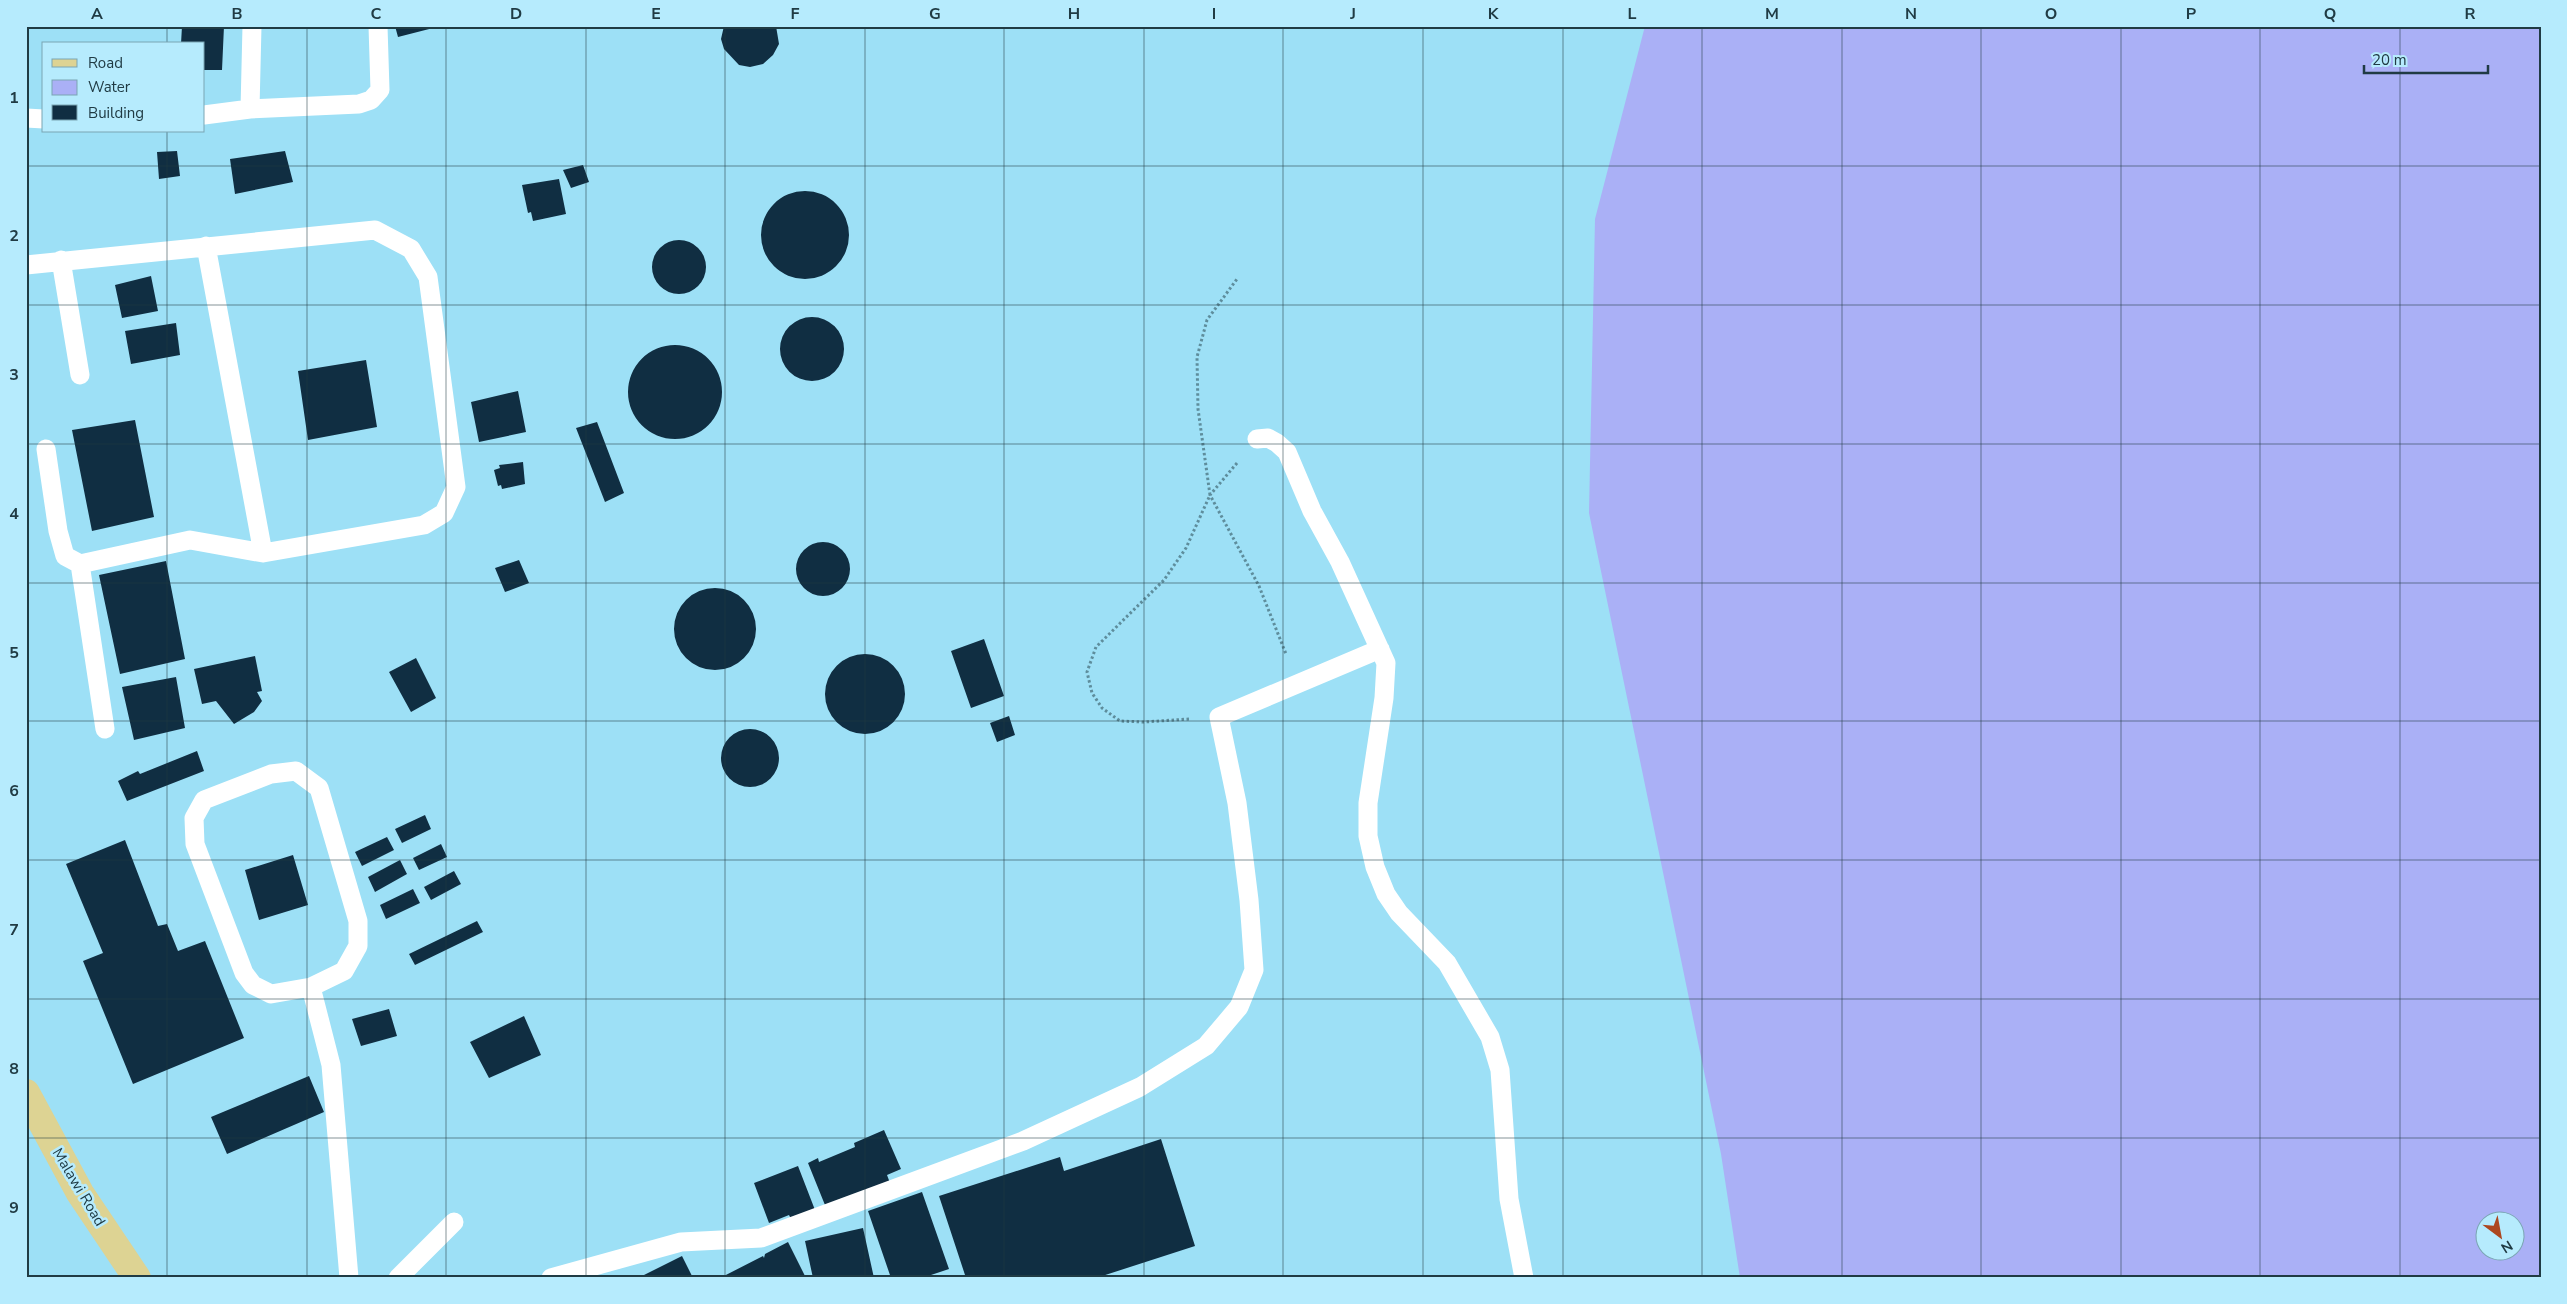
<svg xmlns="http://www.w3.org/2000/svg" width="2567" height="1304" font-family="'Nunito Sans',sans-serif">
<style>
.water{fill:#aab0f6;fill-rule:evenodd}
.building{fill:#102e42}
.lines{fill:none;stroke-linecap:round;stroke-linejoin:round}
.path{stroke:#5e8d9c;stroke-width:3;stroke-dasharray:2.5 2.5;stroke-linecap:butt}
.lane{stroke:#fff;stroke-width:19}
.primary{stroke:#ddd393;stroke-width:28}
.grid{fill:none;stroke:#203b44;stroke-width:1;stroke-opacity:0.55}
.labels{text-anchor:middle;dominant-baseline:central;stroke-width:5;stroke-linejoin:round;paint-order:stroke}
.street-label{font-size:15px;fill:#203b44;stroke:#b6ebfd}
.neatline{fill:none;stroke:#203b44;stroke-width:2}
.grid-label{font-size:16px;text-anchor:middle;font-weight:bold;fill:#203b44}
</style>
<rect width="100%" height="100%" fill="#9de0f6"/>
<path class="water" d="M1645,26H2541V1278H1740L1721,1154L1589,513L1595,219ZM2484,1222H2514V1252H2484Z"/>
<path class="building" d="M182,26H224L222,70H204V44H181Z
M395,26H437V27L398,37Z
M724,26H776L779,44L773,55L763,64L750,67L739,65L724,49L721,39Z
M177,151L180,176L159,179L157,152Z
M285,151L293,182L235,194L230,159Z
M583,165L589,182L571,188L563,170Z
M559,179L566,214L533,221L531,212L528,213L522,185Z
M761 235a44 44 0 1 1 88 0a44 44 0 1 1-88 0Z
M652 267a27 27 0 1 1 54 0a27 27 0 1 1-54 0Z
M151,276L158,311L122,318L115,285Z
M780 349a32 32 0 1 1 64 0a32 32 0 1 1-64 0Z
M176,323L180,355L131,364L125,331Z
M628 392a47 47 0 1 1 94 0a47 47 0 1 1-94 0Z
M366,360L377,427L308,440L298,371Z
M518,391L526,432L479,442L471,402Z
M135,420L154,517L92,531L72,430Z
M597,422L624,493L605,502L576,428Z
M523,462L525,484L502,489L501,485L498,486L494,470L500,468L499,465Z
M796 569a27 27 0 1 1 54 0a27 27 0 1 1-54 0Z
M519,560L529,583L505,592L495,568Z
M166,561L185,659L120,674L99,575Z
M674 629a41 41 0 1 1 82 0a41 41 0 1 1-82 0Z
M984,639L1004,696L971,708L951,651Z
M825 694a40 40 0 1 1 80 0a40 40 0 1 1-80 0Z
M255,656L262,691L257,692L262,701L254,712L234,724L216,701L202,704L194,669Z
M416,658L436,698L411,712L389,672Z
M176,677L185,728L134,740L122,687Z
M1009,716L1015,735L997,742L990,723Z
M721 758a29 29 0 1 1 58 0a29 29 0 1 1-58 0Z
M197,751L204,771L127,801L118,781L138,771L140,774Z
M425,815L431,829L402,843L395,829Z
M387,837L394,850L362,866L355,852Z
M125,840L158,926L167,924L178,951L205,941L244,1038L133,1084L83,961L103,953L66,864Z
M441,844L447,857L419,870L413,858Z
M293,855L308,905L259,920L245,870Z
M400,860L407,874L375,892L368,877Z
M454,871L461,884L431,900L424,887Z
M413,889L420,903L386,919L380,905Z
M477,921L483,932L415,965L409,954Z
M389,1009L397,1036L361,1046L352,1019Z
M524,1016L541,1055L489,1078L470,1042Z
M309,1076L324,1112L227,1154L211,1117Z
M884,1130L901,1169L887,1175L890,1183L827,1210L808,1163L818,1158L819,1162L855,1147L854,1143Z
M1161,1139L1195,1246L1096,1278H966L939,1196L1060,1157L1064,1171Z
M798,1166L815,1210L791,1219L789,1215L769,1223L754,1183Z
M922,1192L949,1269L922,1278H891L868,1211Z
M863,1228L874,1278H813L805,1241Z
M788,1242L806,1278H720L763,1256L764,1258L765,1254Z
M682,1256L693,1278H638Z"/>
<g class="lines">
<path class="path" d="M1237,463L1210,495L1259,586L1286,654
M1189,719L1144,722L1120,721L1102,708L1092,693L1087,672L1096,647L1164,580L1186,548L1210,495L1198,409L1197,357L1207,320L1237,279"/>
<path class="lane" d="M250,109L252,26
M204,115L250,109L359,104L371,100L380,90L378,26
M26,118L44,119
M206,246L263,553
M61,260L80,375
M26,265L375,230L411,249L428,277L456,487L444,513L424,525L263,553L190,540L80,564L65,556L58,531L46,449
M1257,439L1268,438L1277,443L1287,452L1312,511L1340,562L1386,663L1384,698L1368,803V836L1375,867L1386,894L1399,913L1447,963L1490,1037L1500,1070L1509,1199L1524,1278
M80,564L105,729
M296,771L319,788L358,921V946L344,971L311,987L271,994L253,985L244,973L195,844L194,818L204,800L271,774Z
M311,987L331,1065L349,1278
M398,1278L454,1222
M551,1278L681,1242L761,1238L1023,1141L1140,1087L1206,1046L1239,1007L1254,970L1249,900L1237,803L1219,717L1380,649"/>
<path class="primary" d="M26,1093L80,1193L137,1278"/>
</g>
<path class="grid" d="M167,26V44M307,26V1278M446,26V1278M586,26V1278M725,26V1278M865,26V1278M1004,26V1278M1144,26V1278M1283,26V1278M1423,26V1278M1563,26V1278M1702,26V1278M1842,26V1278M1981,26V1278M2121,26V1278M2260,26V1278M2400,26V1278M167,131V1278M26,166H2541M26,305H2541M26,444H2541M26,583H2541M26,721H2541M26,860H2541M26,999H2541M26,1138H2541"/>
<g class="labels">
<g class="street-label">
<text transform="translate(79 1187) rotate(59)">Malawi Road</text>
</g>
</g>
<rect width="2567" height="1304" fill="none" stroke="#b6ebfd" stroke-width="55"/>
<rect x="42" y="42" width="162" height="90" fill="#b6ebfd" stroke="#7aa5b3"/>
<rect x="52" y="59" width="25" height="8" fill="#ddd393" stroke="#7aa5b3"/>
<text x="88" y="68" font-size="15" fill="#203b44">Road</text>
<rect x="52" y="80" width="25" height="15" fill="#aab0f6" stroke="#7aa5b3"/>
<text x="88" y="92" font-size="15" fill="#203b44">Water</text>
<rect x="52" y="105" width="25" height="15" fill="#102e42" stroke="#7aa5b3"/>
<text x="88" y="118" font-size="15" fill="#203b44">Building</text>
<g transform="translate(2500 1236) rotate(148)"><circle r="24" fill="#b6ebfd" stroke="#7aa5b3"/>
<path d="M0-4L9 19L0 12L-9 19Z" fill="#ad471f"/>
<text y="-8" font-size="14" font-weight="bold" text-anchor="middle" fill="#203b44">N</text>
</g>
<path d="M2364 65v8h124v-8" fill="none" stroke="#203b44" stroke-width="2.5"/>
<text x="2372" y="65" font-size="15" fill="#203b44" stroke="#b6ebfd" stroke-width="4" paint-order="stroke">20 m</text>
<rect x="28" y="28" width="2512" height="1248" class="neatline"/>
<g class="grid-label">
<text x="97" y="19">A</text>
<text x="237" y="19">B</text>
<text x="376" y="19">C</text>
<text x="516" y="19">D</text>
<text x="656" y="19">E</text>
<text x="795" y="19">F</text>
<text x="935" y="19">G</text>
<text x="1074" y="19">H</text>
<text x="1214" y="19">I</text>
<text x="1353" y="19">J</text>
<text x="1493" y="19">K</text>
<text x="1632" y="19">L</text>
<text x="1772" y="19">M</text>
<text x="1911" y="19">N</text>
<text x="2051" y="19">O</text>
<text x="2191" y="19">P</text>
<text x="2330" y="19">Q</text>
<text x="2470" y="19">R</text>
<text x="14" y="103">1</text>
<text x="14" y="241">2</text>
<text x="14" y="380">3</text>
<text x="14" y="519">4</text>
<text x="14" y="658">5</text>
<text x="14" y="796">6</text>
<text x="14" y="935">7</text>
<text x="14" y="1074">8</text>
<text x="14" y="1213">9</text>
</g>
</svg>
